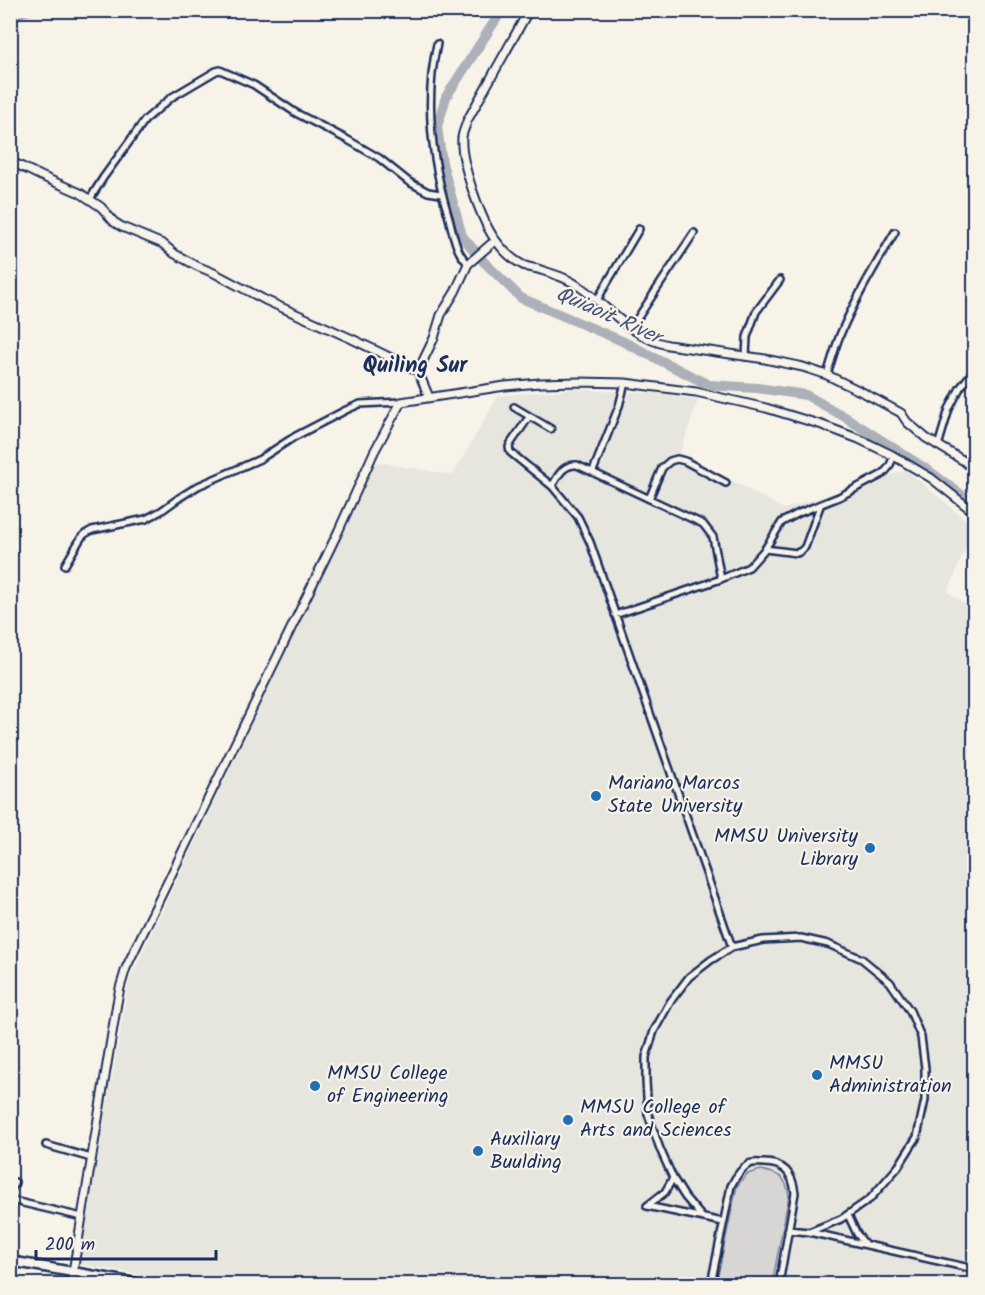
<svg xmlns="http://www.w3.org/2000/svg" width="985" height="1295" font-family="Kalam,sans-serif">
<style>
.built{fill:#e6e5de}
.green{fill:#d7d6d4;stroke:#798299;stroke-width:1.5}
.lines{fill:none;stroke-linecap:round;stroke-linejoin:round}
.river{stroke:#acb0b9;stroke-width:10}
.minor-casing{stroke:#1b2f5e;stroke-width:10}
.tertiary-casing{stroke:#1b2f5e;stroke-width:11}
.primary-casing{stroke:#1b2f5e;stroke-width:13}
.minor{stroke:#f7f3e8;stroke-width:5}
.tertiary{stroke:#f7f3e8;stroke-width:7}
.primary{stroke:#f7f3e8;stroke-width:8}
.poi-dot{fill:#1f6fb2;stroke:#f7f3e8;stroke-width:2}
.labels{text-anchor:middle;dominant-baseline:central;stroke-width:4.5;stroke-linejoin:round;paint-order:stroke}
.poi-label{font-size:20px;fill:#1b2f5e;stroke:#f7f3e8;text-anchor:start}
.water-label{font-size:21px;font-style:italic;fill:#465679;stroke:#f7f3e8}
.quarter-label{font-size:22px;font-weight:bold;fill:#1b2f5e;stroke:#f7f3e8}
</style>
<rect width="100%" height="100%" fill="#f7f3e8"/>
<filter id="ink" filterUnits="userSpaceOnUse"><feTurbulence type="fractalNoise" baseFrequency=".0167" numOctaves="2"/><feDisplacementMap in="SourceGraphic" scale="12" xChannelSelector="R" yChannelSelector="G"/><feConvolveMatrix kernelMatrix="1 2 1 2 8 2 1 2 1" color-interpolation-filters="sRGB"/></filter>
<g filter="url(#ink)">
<path class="built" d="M572,389L660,394L698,400L680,453L784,509L906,470L974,527L948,592L974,611V1284H196L79,1264L129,981L376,462L453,475L498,396Z"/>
<path class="green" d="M761,1170C779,1174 786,1176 789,1195L772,1284H716L737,1186L747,1174Z"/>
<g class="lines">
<path class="river" d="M502,10L446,97L437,127L442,163L462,236L484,262L521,298L622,341L709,385L757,388L806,395L845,417L929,471L974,504
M10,16L29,10"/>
<g class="minor-casing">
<path id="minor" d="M437,44C424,101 432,162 449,218C452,229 454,243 460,253C462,257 466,261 468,264
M90,199L103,178L145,120L172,97L216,71L220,70L254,85L296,113L348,140L379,158L409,182L428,192L441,194
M597,300L639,229
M631,328L694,233
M746,357L747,337L756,312L780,280
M827,375C831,362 835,348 840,335C855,299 875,266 895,232
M514,407L551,429
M529,417L511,443L509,447L510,452L552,486L578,517L590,542L732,947
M938,446L949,409L960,388L974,370
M593,471L619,406L625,383
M552,486C558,476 563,464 577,465L703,524L713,537L721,579
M649,499L662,468L670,461L677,459L685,461L726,483
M765,549L797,553L801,551L805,547L820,506
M65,565L81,538L85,534L92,530L146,519L161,511L179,498L198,486L260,459L294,437L346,410L360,404L401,402
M615,615L721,579L749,567L765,549L782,522L799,513L839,497L883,474L889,467L894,456
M46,1145L91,1158
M10,1192L15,1182
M10,1200L82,1217
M647,1206L723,1222
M647,1206L665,1192L673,1178
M848,1215L857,1234L865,1244
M702,1217L685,1197L673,1178L660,1149L648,1114L646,1081V1057L654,1031L670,1002L689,977L711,960L732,947L763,940L801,938L828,944L862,959L890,982L910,1011L921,1037L925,1068V1100L917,1137L898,1167L870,1199L841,1219L809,1232
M788,1230L809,1232L974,1269
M711,1284L731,1186C735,1178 740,1169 749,1164C753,1162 759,1163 764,1163C784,1163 793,1174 795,1193L779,1284"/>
</g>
<g class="tertiary-casing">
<path id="tertiary" d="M529,10L467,121C466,126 462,133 462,138C460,161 482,224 497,242C503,250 512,259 521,264C526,267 532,268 538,269C553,274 568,278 580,287C609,307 632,338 668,345L765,359L803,367L827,375L864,393L901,413L907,422L926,438L964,461L974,470
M10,161L41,176L80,193L101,207L114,222L122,227L163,244L175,254L197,266L214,273L265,300L352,339L418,371L429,397
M418,371L434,338L441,315L455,292L468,264L491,244L496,241
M71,1284L117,1003L120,988L126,968L139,941L338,532L374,452L401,402L505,386L540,383L579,382L625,383L696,392L766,408L822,425L859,439L892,455L931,478L974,512"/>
</g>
<g class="primary-casing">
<path id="primary" d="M10,1261L141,1284"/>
</g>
<use href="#minor" class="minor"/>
<use href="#tertiary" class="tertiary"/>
<use href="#primary" class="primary"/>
</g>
</g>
<g class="poi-dot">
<circle cx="596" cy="796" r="6"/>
<circle cx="870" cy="848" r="6"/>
<circle cx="817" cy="1075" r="6"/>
<circle cx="315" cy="1086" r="6"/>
<circle cx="568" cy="1120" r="6"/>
<circle cx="478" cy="1151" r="6"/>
</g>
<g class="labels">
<g class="poi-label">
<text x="608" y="784">Mariano Marcos<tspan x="608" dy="23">State University</tspan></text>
<text x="858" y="837" text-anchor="end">MMSU University<tspan x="858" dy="23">Library</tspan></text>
<text x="829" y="1064">MMSU<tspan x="829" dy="23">Administration</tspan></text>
<text x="327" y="1074">MMSU College<tspan x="327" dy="23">of Engineering</tspan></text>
<text x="580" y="1108">MMSU College of<tspan x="580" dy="23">Arts and Sciences</tspan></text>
<text x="490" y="1140">Auxiliary<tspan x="490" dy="23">Buulding</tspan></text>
</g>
<g class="water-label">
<text transform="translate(608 316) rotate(24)">Quiaoit River</text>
</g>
<g class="quarter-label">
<text x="415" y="366">Quiling Sur</text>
</g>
</g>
<rect width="985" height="1295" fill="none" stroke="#f7f3e8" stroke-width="36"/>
<rect x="18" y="18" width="949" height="1259" fill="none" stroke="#1b2f5e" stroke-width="2" filter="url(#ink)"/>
<path d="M36 1250v9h180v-9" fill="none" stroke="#1b2f5e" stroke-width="3"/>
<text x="45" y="1250" font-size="18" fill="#1b2f5e" stroke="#f7f3e8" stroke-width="4.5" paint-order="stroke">200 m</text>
</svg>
